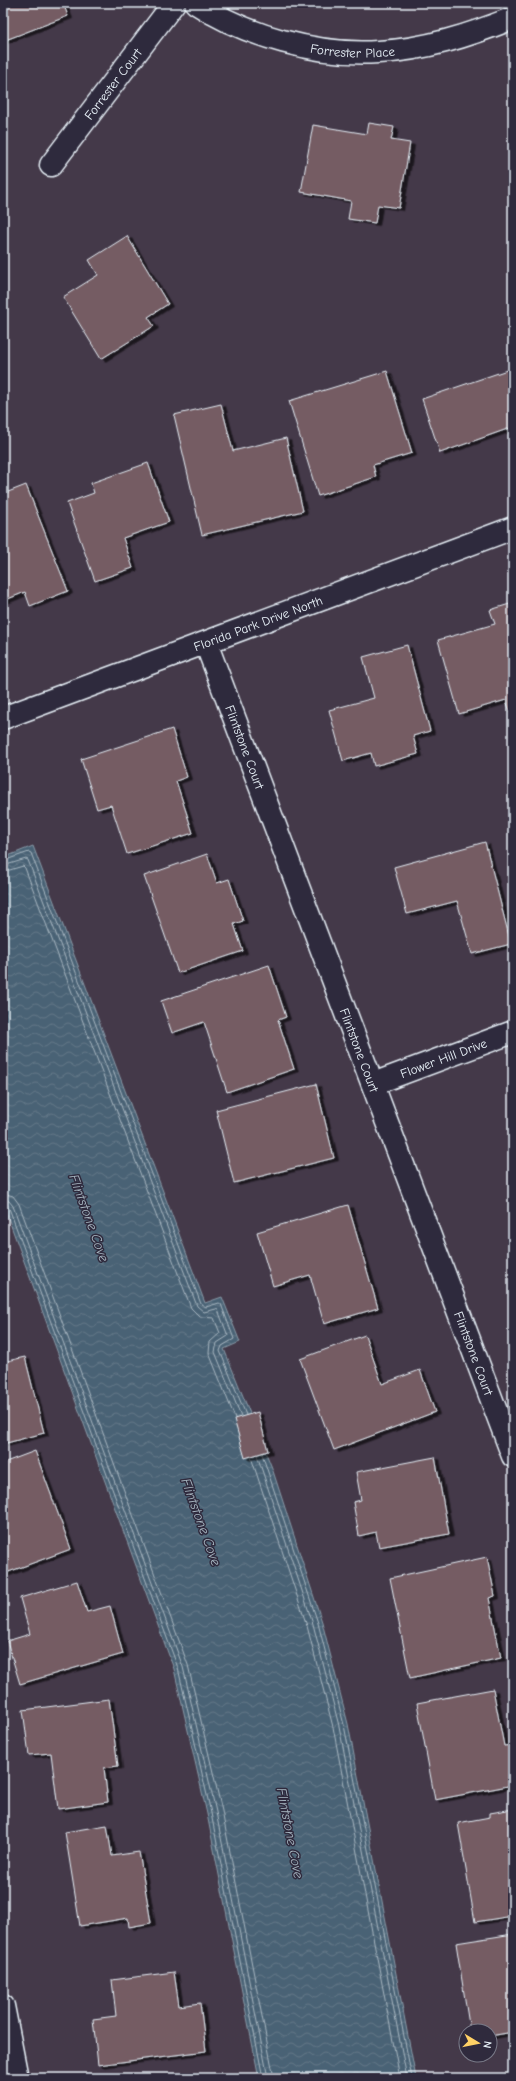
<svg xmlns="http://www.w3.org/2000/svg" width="516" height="2081" font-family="'Comic Neue',sans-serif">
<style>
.water{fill:url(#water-waves);stroke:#899ba9}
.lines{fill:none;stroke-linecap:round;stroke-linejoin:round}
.shore{stroke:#a9b8c3;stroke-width:1}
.building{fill:#745c64;stroke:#e8f1f8;filter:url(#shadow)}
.street-casing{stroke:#e8f1f8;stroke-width:25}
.secondary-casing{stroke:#e8f1f8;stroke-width:25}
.street{stroke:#2f2a3d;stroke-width:22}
.secondary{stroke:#2f2a3d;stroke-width:22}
.labels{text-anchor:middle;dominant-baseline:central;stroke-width:3;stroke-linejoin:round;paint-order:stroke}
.street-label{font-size:13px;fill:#e8f1f8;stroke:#2f2a3d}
.water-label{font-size:14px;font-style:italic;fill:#a9b8c3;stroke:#2f2a3d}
</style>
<defs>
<pattern id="water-waves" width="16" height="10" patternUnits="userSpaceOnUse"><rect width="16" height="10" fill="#4a6274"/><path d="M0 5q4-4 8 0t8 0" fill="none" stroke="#647989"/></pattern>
<filter id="shadow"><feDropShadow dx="4.5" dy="2.5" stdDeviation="0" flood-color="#0009"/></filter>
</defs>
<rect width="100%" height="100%" fill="#443949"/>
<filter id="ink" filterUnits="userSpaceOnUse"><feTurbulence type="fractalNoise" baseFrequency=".025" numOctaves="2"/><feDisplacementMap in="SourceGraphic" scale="8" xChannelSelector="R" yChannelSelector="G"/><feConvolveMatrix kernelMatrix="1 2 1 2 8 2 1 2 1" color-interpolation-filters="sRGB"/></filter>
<g filter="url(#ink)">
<path class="water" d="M33,846L205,1303L222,1297L240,1342L224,1349L272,1468L322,1622L348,1724L416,2078H259L207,1814L174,1669L3,1204V858Z"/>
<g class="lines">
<path class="shore" d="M3,861L29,852L31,853L201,1304L206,1307L219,1303L221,1304L234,1339L222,1346L220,1351L246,1415
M3,866L26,859L28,860L197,1306L204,1312L216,1309L218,1310L228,1336L217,1343L215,1352L241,1416
M3,872L23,866L25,868L191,1308L200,1317L214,1318L220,1333L210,1342L209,1353L235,1418
M3,1193L13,1196L19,1204L188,1665L222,1811L274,2078
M3,1199L9,1201L13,1206L183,1667L216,1812L268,2078
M3,1204L9,1208L178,1668L211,1813L263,2078
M262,1454L318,1623L344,1725L412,2078
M257,1455L313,1624L339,1726L407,2078
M251,1457L307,1626L333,1727L400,2078"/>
</g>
<path class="building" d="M3,3H63L68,16L3,41Z
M369,123L394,127L391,140L410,143L399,208L378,205L375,223L348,219L351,201L301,192L313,125L367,134Z
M127,236L168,304L148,317L154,326L101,359L63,297L98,275L89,260Z
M513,368V427L440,453L422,399Z
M387,371L412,453L373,465L376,477L318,496L289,401Z
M221,404L233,451L286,438L303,511L202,535L174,415Z
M148,463L169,522L123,538L133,568L95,581L67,503L94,493L91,483Z
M26,485L68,591L30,606L25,592L3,601V494Z
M513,603V712H510L506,700L459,714L438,640L495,624L490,610Z
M407,645L430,731L413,736L418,754L374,766L371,753L343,761L329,710L374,698L363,657Z
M172,729L187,777L176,781L193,833L127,854L111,805L97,809L81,759Z
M485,842L511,944L472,954L457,901L407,914L394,867Z
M207,854L217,883L229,879L243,921L234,924L243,951L178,973L144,876Z
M269,965L286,1017L278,1020L294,1069L227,1092L204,1022L172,1033L161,1001Z
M316,1084L334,1158L234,1183L216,1110Z
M348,1205L378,1308L324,1324L310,1275L273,1286L257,1232Z
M365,1335L382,1384L420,1370L435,1412L334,1450L300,1359Z
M25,1357L44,1433L3,1444V1362Z
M258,1412L268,1451L245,1458L234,1419Z
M35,1451L71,1549L3,1574V1463Z
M435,1457L449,1534L379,1547L376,1532L359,1536L353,1502L361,1500L356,1472Z
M487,1557L495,1596L489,1598L501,1658L410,1678L390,1578Z
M77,1581L87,1612L110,1606L123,1654L20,1684L7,1641L30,1634L20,1598Z
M493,1689L504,1746L513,1745V1785L435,1800L417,1703Z
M109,1699L118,1766L104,1768L108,1802L58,1809L51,1753L29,1755L23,1710Z
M513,1809V1916L475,1922L458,1823L490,1817V1813Z
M107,1825L112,1856L139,1852L151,1923L129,1927L128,1918L80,1926L65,1832Z
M513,1934V2032L490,2036V2031H470L456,1943Z
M174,1972L179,2006L200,2003L206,2051L98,2065L93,2019L116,2016L112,1980Z"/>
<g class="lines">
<g class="street-casing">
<g id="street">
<path id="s1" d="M196,3C246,36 318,56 378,52C425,50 470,35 513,18"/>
<path id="s2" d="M51,165L174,3"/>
<path id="s3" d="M206,643L513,1456"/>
<path id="s4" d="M373,1084L513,1032"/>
<path d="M3,2006L17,2078"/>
</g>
</g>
<g class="secondary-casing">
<g id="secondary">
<path id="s5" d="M3,718L513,528"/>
</g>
</g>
<use href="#street" class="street"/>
<use href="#secondary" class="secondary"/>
</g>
</g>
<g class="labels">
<g class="street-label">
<text stroke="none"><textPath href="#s1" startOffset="166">Forrester Place</textPath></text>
<text stroke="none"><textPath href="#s2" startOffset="102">Forrester Court</textPath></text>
<text stroke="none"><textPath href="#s5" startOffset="272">Florida Park Drive North</textPath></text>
<text stroke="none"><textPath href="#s3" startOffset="111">Flintstone Court</textPath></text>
<text stroke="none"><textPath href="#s3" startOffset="435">Flintstone Court</textPath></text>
<text stroke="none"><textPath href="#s4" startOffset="75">Flower Hill Drive</textPath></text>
<text stroke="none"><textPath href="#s3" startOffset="759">Flintstone Court</textPath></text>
</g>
<g class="water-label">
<text transform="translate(89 1218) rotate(70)">Flintstone Cove</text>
<text transform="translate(201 1522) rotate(70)">Flintstone Cove</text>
<text transform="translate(290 1833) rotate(79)">Flintstone Cove</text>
</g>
</g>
<rect width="516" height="2081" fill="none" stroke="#2f2a3d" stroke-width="16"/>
<rect x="8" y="8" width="500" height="2065" fill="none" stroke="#e8f1f8" stroke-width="1.5" filter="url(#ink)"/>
<g transform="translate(478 2043) rotate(100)"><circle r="19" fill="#2f2a3d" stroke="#797a88"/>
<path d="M0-3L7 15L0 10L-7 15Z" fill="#ffd166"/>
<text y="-6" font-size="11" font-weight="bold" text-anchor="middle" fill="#e8f1f8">N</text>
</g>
</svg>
